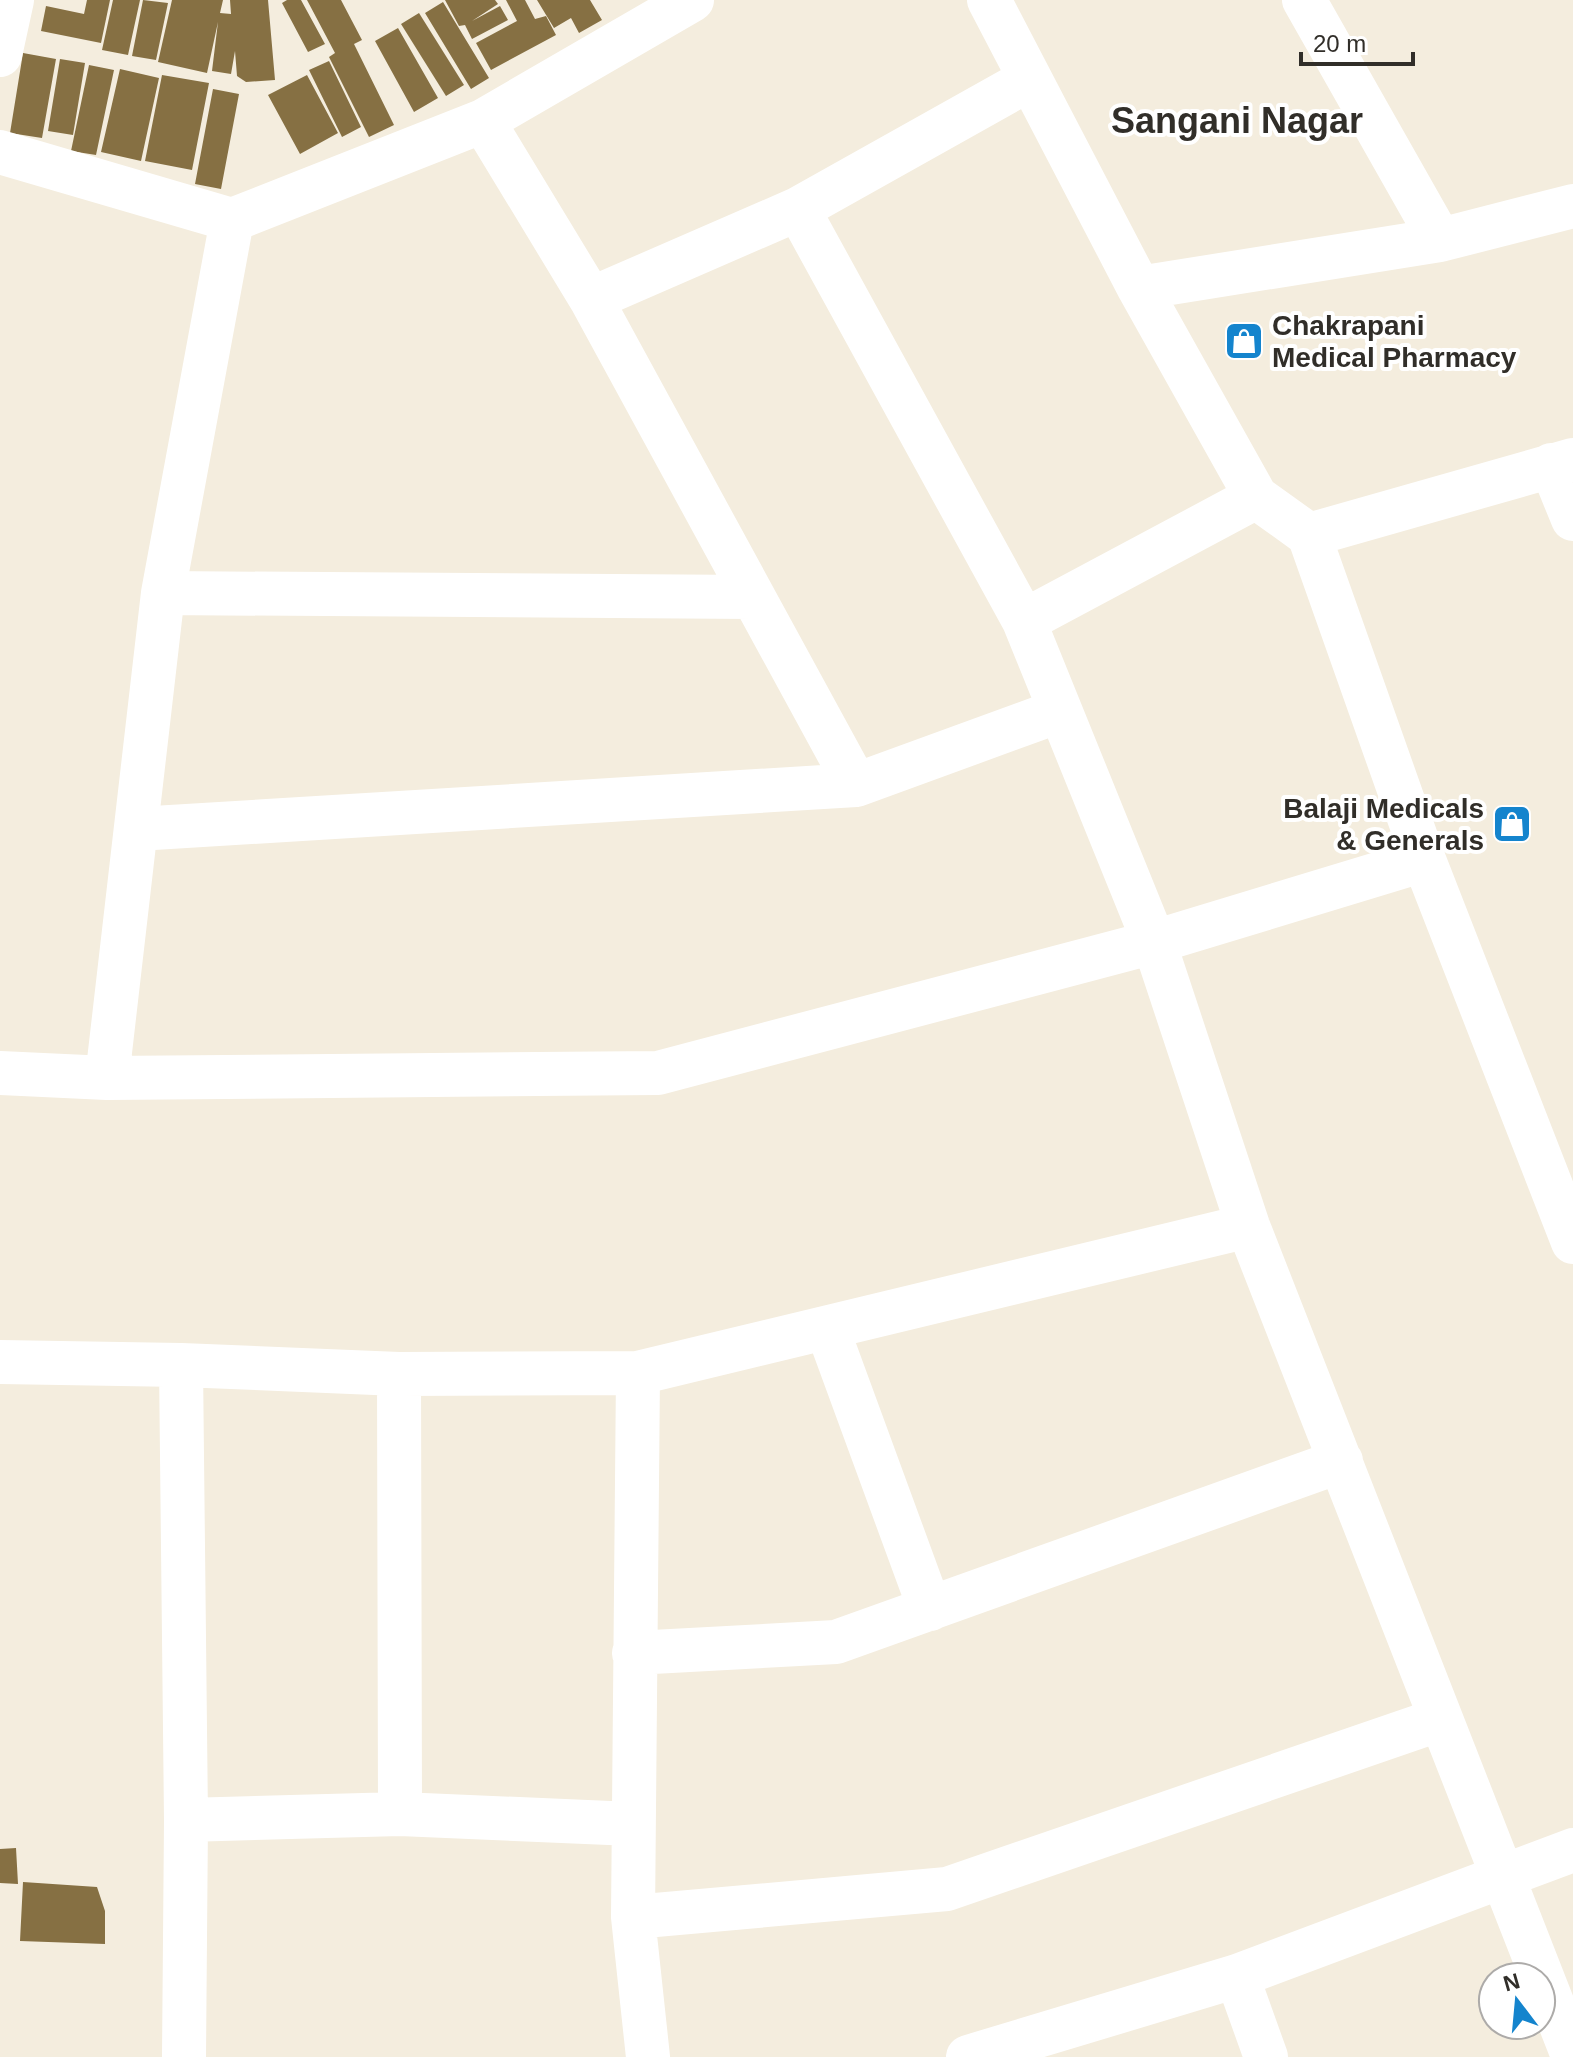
<svg xmlns="http://www.w3.org/2000/svg" width="1573" height="2057" font-family="Arial,sans-serif">
<style>
.building{fill:#867043}
.lines{fill:none;stroke-linecap:round;stroke-linejoin:round}
.minor{stroke:#fff;stroke-width:44}
.labels{text-anchor:middle;dominant-baseline:central;stroke-width:8;stroke-linejoin:round;paint-order:stroke}
.poi-label{font-size:28px;font-weight:bold;fill:#312e29;stroke:#fff;text-anchor:start}
.district-label{font-size:36px;font-weight:bold;fill:#312e29;stroke:#fff}
</style>
<rect width="100%" height="100%" fill="#f4edde"/>
<path class="building" d="M87,0H110L101,43L41,31L46,6L84,14Z
M113,0H140L128,55L102,50Z
M143,0L168,3L156,60L132,56Z
M172,0H223L220,13L231,14L230,0H268L275,80L246,82L237,76L235,51L231,74L212,71L218,22L207,73L158,62Z
M287,0H301L325,44L308,52L282,3Z
M307,0H341L362,40L354,44L394,125L369,137L329,57L335,53Z
M445,0H495L498,4L472,21L500,6L508,20L472,39L465,25L459,26Z
M506,0H525L535,19L546,16L556,35L491,70L476,43L517,21Z
M537,0H590L602,20L579,33L571,18L554,28Z
M443,2L489,78L471,89L425,13Z
M419,13L464,85L446,96L401,24Z
M398,28L438,98L414,112L375,41Z
M23,53L56,59L42,138L10,133Z
M60,59L85,63L73,135L48,131Z
M329,61L361,127L342,137L309,70Z
M89,65L114,70L96,155L71,151Z
M120,69L159,78L141,161L101,152Z
M162,75L209,83L192,170L145,161Z
M307,75L338,133L300,154L268,95Z
M213,89L239,94L221,189L195,184Z
M16,1848L18,1884L0,1883V1849Z
M23,1882L97,1887L105,1911V1944L20,1941Z"/>
<g class="lines">
<path class="minor" d="M989,0L1139,288L1256,497L1309,535L1424,860L1573,1242
M1304,0L1440,240
M0,55L12,0
M483,121L591,299L856,785
M0,152L232,220L483,121L692,0
M798,209L1024,621L1154,942L1248,1226L1573,2056
M1139,288L1440,240L1573,206
M591,299L798,209L1030,79
M1551,465L1573,519
M1309,535L1573,460
M163,593L753,597
M1024,621L1256,497
M137,829L856,785L1059,711
M0,1073L107,1078L658,1073L1154,942L1424,860
M107,1078L163,593L232,220
M827,1328L930,1609
M0,1362L181,1365L399,1374L638,1373L1248,1226
M181,1365L186,1820L184,2057
M638,1373L633,1917L648,2057
M399,1374L400,1814
M634,1653L836,1642L1341,1461
M186,1820L400,1814L633,1824
M633,1917L947,1889L1441,1719
M1237,1976L1266,2057
M968,2057L1237,1976L1573,1850"/>
</g>
<defs>
<g id="shop-square" transform="scale(2)"><rect x="-9" y="-9" width="18" height="18" rx="4" fill="#1484cd" stroke="#fff"/><path d="M-5-2.5h2.3a2.7 3.5 0 0 1 5.4 0H5L5.5 6h-11ZM-1.5-2.5h3a1.5 2.3 0 0 0-3 0Z" fill="#fff"/></g>
</defs>
<g fill-rule="evenodd">
<use href="#shop-square" x="1244" y="341"/>
<use href="#shop-square" x="1512" y="824"/>
</g>
<g class="labels">
<g class="poi-label">
<text x="1272" y="325">Chakrapani<tspan x="1272" dy="32">Medical Pharmacy</tspan></text>
<text x="1484" y="808" text-anchor="end">Balaji Medicals<tspan x="1484" dy="32">&amp; Generals</tspan></text>
</g>
<g class="district-label">
<text x="1237" y="120">Sangani Nagar</text>
</g>
</g>
<g transform="translate(1517 2001) rotate(344)"><circle r="38" fill="#ffffff" stroke="#adaba9" stroke-width="2"/>
<path d="M0-6L14 30L0 20L-14 30Z" fill="#1484cd"/>
<text y="-12" font-size="22" font-weight="bold" text-anchor="middle" fill="#312e29">N</text>
</g>
<path d="M1301 52v12h112v-12" fill="none" stroke="#312e29" stroke-width="4"/>
<text x="1313" y="52" font-size="24" fill="#312e29" stroke="#ffffff" stroke-width="6" paint-order="stroke">20 m</text>
</svg>
